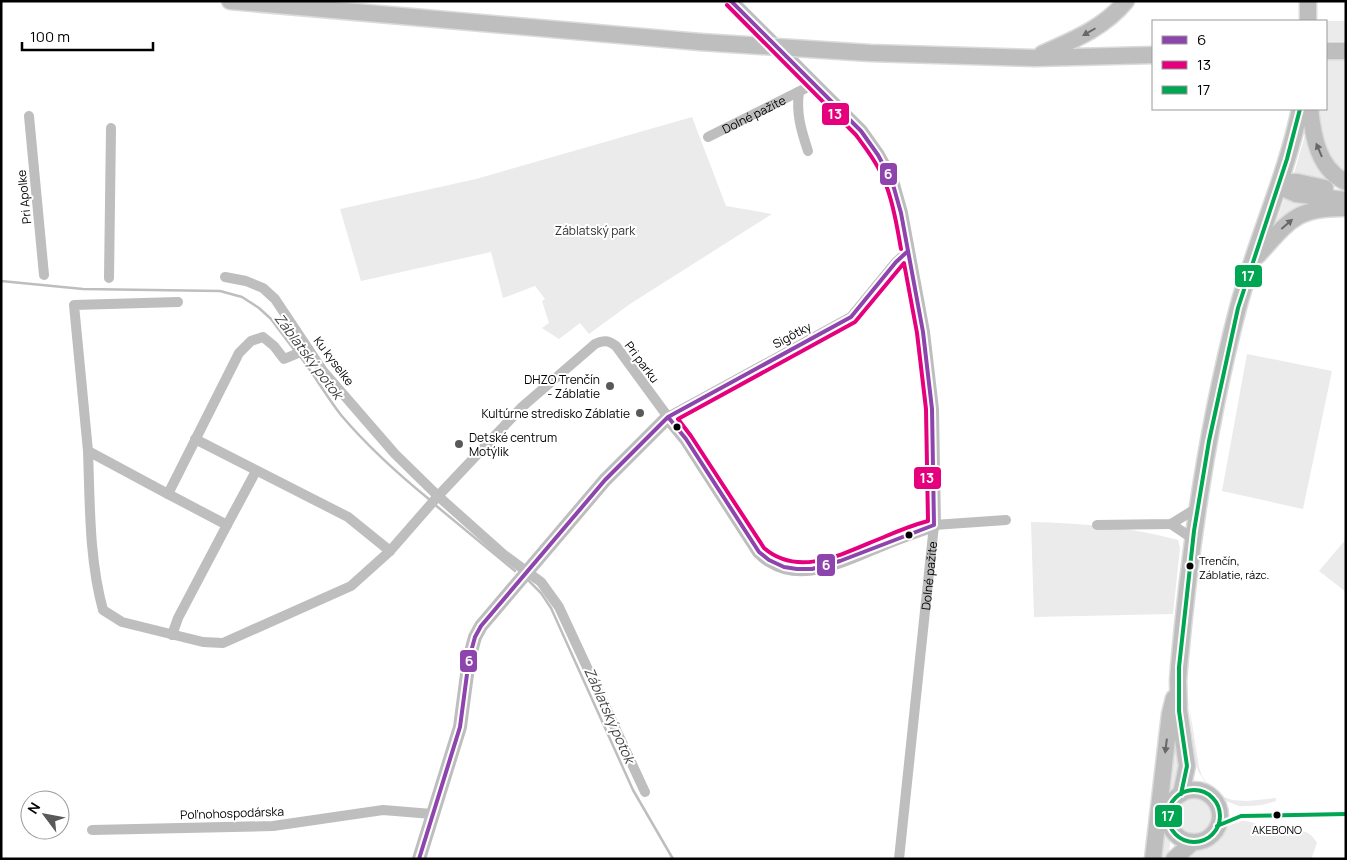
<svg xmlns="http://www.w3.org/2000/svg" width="1347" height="860" font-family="Manrope,sans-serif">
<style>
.green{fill:#ebebeb}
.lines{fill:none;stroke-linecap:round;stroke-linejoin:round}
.stream{stroke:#bebebe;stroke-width:2.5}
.primary-casing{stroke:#dbdbdb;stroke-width:19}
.minor{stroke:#bebebe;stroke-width:10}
.tertiary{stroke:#bebebe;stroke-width:14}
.primary{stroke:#bebebe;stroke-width:16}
.primary-bridge-casing{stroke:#dbdbdb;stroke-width:19;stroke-linecap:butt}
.primary-bridge{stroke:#bebebe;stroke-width:16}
.bus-1-casing{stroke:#fff;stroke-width:8}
.bus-2-casing{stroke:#fff;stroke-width:8}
.bus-3-casing{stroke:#fff;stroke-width:8}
.bus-1{stroke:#8e44ad;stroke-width:4}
.bus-2{stroke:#e5007d;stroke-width:4}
.bus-3{stroke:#00a651;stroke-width:4}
.oneway{fill:#686868}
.poi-dot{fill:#595959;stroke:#fff;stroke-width:2}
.bus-dot{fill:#000;stroke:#fff;stroke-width:2}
.labels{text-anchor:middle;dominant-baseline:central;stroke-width:4;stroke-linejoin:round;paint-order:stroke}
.bus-label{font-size:11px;fill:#000;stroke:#fff;text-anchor:start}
.street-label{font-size:12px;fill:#000;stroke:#fff}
.park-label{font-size:12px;fill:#323232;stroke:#fff}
.poi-label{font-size:12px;fill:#000;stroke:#fff;text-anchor:end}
.water-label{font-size:14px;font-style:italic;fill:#434343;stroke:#fff}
.line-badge{stroke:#fff;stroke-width:2}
.badge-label{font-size:14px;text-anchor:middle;font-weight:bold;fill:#fff}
</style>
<rect width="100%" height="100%" fill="#fff"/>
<path class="green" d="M1319,21H1346V41H1329L1328,59L1346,60V177L1327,157L1316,109H1326V21Z
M692,117L726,206L772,214L630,304L589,334L580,323L559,339L542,328L549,323L542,301L545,299L535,286L503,298L491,252L361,281L340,209L476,179Z
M1305,135L1339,185L1338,187L1293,177Z
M1285,197L1328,202L1275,225Z
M1247,354L1332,371L1303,509L1222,491Z
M1202,517L1188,651L1189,704L1199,767L1202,776L1206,782L1224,797L1232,800L1247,801L1276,798V801L1262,805L1252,806H1239L1226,801L1217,791L1205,782L1198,771L1196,763C1191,728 1187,694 1189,659L1188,656L1185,655L1199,532Z
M1031,522C1080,523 1130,527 1178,540L1180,548L1173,614L1034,617Z
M1346,539V592L1319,571Z
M1173,718L1181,764L1177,792L1167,804L1165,823L1170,834V846L1167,859H1157Z
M1176 816a18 18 0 1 1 36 0a18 18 0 1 1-36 0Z
M1242,821C1252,820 1259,827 1269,829C1286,834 1306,822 1317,843L1312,857L1315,859H1180L1196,846L1211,841L1225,827Z"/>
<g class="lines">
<path class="stream" d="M1,281L83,289L220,291L242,297L259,308L271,319L295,351
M299,355C314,374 326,396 341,415C368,447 398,474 430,500
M434,504L515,571
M528,580L541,593L551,608L633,790L673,859"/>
<g class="primary-casing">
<path id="primary" d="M230,1L700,42
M1308,21V1
M1326,51H1346
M1042,54C1073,40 1104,28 1126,1
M1035,58L1153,55
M1310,109C1313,136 1318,169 1346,182
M1281,182L1287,190L1296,194L1345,200
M1281,182H1297L1325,188
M1258,255C1289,221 1296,207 1346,208
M1168 816a26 26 0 1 1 52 0a26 26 0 1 1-52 0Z
M1181,794L1187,766L1179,711L1178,681L1179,667C1190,545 1207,426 1238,308C1256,240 1286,177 1300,109
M1153,859L1170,714L1174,698
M1174,859L1193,842"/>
</g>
<g class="minor">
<path d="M799,92C796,113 801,130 808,151"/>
<path d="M29,116L44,275"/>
<path id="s1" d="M708,137L814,84"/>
<path d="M225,277L246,281L263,288L275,299L323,371L395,454L438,496L503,554L541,582L559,607L645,792"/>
<path d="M109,278L111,128"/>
<path d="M178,302L74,305L88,451L168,494L239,353L251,341L263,337L274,346L284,359L308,349"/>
<path d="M195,439L348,517L390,551"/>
<path d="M88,451C90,504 89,559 103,610L122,622L203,642L223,643L351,586L390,551L438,496L522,407L595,344C604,340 608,340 616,346L668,417L851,317L896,262L908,251"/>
<path d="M168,494L227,525L256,471"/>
<path d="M1171,524L1192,538"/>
<path d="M1097,525L1171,524L1197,508"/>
<path d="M172,635L178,618L227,525"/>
<path d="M92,830L273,826L383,810L432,814"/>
<path id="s2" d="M899,859L934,525L1006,520"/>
</g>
<path class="tertiary" d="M419,859L460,727L469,659L475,637L481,626L605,480L668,417L686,439L759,552C763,555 766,559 771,561C804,582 848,558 880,545C898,537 916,531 934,525L932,409L923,332L901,213L892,181L878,155L861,131L731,1"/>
<use href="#primary" class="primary"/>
<g class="primary-bridge-casing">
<path id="primary-bridge" d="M700,42L870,53L1035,58"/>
</g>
<use href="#primary-bridge" class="primary-bridge"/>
<g class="bus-1-casing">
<path id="bus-1" d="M668,417L686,439L759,552L769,560L784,567L797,569H812L840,561L934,525L932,409L923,332L901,213L892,181L878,155L861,131L731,1
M419,859L460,727L469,659L475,637L481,626L605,480L668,417L851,317L896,262L908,251"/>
</g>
<g class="bus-2-casing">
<path id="bus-2" d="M727,5L856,135C867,150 880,167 886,185C894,205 897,227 901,249
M904,263L917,333L926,409L928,521C913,525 898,531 884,537C846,552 800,579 764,548L691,436L678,419L855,322Z"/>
</g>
<g class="bus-3-casing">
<path id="bus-3" d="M1168 816a26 26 0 1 1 52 0a26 26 0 1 1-52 0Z
M1181,794L1187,766L1179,711V667L1194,531L1209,441L1238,308L1287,159L1300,109
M1217,826L1241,816L1346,814"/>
</g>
<use href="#bus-1" class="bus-1"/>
<use href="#bus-2" class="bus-2"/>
<use href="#bus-3" class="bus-3"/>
</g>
<defs><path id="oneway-solid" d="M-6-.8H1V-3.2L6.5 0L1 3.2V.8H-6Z" transform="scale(1.25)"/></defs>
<g class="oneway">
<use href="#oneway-solid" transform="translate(1089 32) rotate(150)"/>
<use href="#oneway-solid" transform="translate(1319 150) rotate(-113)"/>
<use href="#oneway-solid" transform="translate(1287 224) rotate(-41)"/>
<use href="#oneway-solid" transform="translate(1166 746) rotate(97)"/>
</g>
<g class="poi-dot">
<circle cx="610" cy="386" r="5"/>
<circle cx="640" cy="413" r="5"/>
<circle cx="459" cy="444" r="5"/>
</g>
<g class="bus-dot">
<circle cx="677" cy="427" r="4.5"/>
<circle cx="909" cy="535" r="4.5"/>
<circle cx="1190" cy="566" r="4.5"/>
<circle cx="1277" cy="815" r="4.5"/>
</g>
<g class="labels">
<g class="bus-label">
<text x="1199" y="560">Trenčín,<tspan x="1199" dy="14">Záblatie, rázc.</tspan></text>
<text x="1277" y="829" text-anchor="middle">AKEBONO</text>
</g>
<g class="street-label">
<text stroke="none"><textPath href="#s1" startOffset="51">Dolné pažite</textPath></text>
<text transform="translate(24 197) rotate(-96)">Pri Apolke</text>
<text transform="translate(792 335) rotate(-28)">Sigôtky</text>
<text transform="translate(334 361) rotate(53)">Ku kyselke</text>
<text transform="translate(642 362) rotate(53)">Pri parku</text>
<text stroke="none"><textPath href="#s2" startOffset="285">Dolné pažite</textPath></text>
<text transform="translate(232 813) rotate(-2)">Poľnohospodárska</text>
</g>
<g class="park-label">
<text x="595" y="230">Záblatský park</text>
</g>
<g class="poi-label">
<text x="600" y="379">DHZO Trenčín<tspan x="600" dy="14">- Záblatie</tspan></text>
<text x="630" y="413">Kultúrne stredisko Záblatie</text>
<text x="469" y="437" text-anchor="start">Detské centrum<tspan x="469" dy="14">Motýlik</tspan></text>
</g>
<g class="water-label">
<text transform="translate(309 356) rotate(53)">Záblatský potok</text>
<text transform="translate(610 715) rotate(66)">Záblatský potok</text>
</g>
</g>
<g class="line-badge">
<rect x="821" y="102" width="29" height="24" rx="5" fill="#e5007d"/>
<rect x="879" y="162" width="19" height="24" rx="5" fill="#8e44ad"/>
<rect x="1234" y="264" width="29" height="24" rx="5" fill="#00a651"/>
<rect x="913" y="466" width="29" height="24" rx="5" fill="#e5007d"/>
<rect x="816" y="553" width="20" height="24" rx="5" fill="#8e44ad"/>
<rect x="459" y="649" width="19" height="24" rx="5" fill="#8e44ad"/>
<rect x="1154" y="804" width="29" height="24" rx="5" fill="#00a651"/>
</g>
<g class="badge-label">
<text x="835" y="119">13</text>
<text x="888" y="179">6</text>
<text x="1248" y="281">17</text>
<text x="927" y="483">13</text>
<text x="826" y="570">6</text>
<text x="469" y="666">6</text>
<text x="1168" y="821">17</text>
</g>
<rect width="1347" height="860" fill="none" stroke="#000000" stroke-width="5"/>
<rect x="1152" y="20" width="175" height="90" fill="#ffffff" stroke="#999999"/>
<rect x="1162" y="36" width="25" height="8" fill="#8e44ad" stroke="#999999"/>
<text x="1197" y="45" font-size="15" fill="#000000">6</text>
<rect x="1162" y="61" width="25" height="8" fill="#e5007d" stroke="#999999"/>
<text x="1197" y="70" font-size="15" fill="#000000">13</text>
<rect x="1162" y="86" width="25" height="8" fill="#00a651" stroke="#999999"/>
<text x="1197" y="95" font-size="15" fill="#000000">17</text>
<g transform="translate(45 815) rotate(302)"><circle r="24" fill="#ffffff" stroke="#999999"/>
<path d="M0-4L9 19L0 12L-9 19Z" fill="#595959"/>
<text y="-8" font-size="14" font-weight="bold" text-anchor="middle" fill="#000000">N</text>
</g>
<path d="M22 42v8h131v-8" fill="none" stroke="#000000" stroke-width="2.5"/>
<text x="30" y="42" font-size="15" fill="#000000" stroke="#ffffff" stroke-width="4" paint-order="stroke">100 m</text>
</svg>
